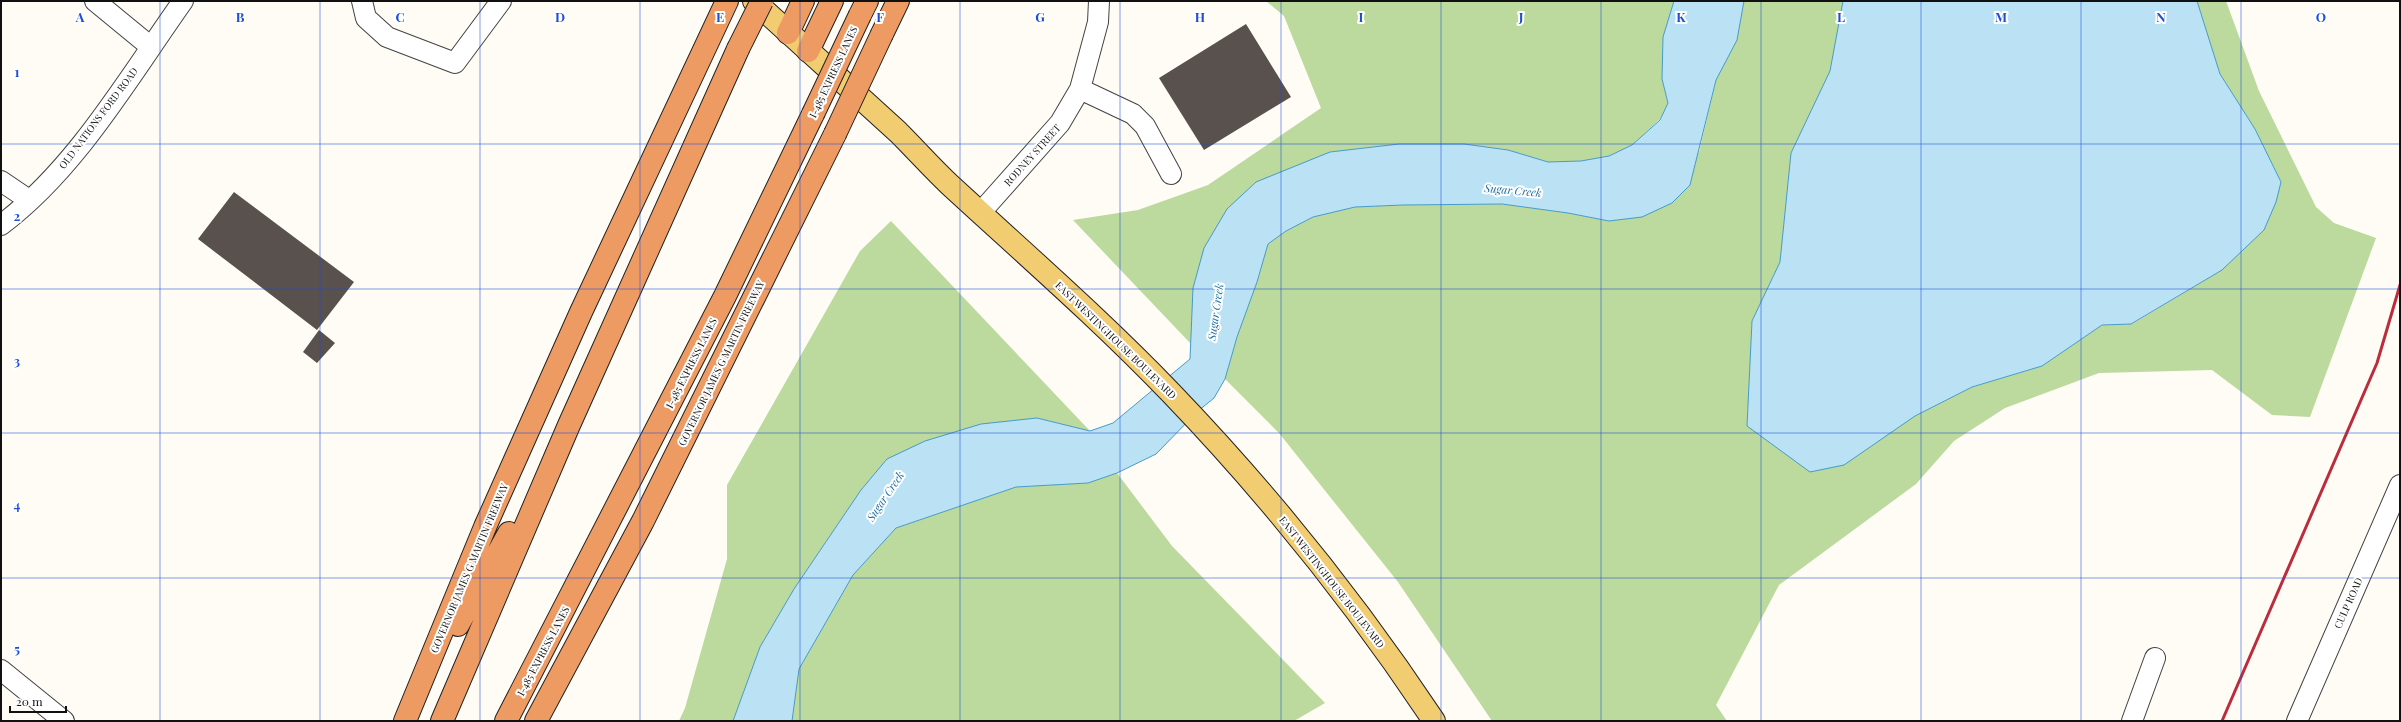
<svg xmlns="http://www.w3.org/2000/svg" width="2401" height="722" font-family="'Playfair Display',serif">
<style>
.forest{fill:#bcd99e}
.water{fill:#bbe2f4;stroke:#459bc8}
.building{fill:#59514d}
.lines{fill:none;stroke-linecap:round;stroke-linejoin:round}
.minor-casing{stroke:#434343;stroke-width:22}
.major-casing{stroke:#212121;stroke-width:24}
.highway-casing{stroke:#212121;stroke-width:24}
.minor{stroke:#fff;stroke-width:20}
.major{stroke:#f2cc71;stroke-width:22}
.highway{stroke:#ee9b63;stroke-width:22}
.rail{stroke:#bb2d3c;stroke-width:3}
.highway-bridge-casing{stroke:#212121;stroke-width:24;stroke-linecap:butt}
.highway-bridge{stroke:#ee9b63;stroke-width:22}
.grid{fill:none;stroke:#1d4ed8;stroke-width:1;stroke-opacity:0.55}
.labels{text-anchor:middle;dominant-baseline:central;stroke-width:4;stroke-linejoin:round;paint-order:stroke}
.street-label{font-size:10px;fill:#101010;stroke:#fff}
.water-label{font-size:11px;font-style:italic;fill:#1e6d9e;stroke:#fff}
.grid-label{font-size:13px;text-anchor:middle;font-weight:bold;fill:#1d4ed8;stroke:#fff;stroke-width:4;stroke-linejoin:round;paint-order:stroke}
</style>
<rect width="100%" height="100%" fill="#fefcf5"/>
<path class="forest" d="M1266,1H1674L1663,37L1662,79L1668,103L1660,119L1632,145L1609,156L1581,161L1548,162L1508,150L1464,144H1399L1330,152L1193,288L1192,345L1073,220L1138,210L1208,185L1321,108L1284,16Z
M1744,1H1843L1831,71L1791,153L1780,262L1752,321L1747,426L1915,416L1972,387L2042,366L2102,325L2132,324L2222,270L2281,182L2255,129L2220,74L2197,1H2226L2259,91L2316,207L2334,223L2376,238L2310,417L2272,415L2212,370L2099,373L2005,408L1954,441L1916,484L1779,585L1716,705L1727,721H1492L1398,582L1279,433L1225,379L1237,337L1257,282L1268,244L1286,231L1313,217L1355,207L1403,205L1502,204L1568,213L1609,221L1699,152L1716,80L1737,40Z
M891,221L1090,431L1037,418L887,459L861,490L794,589L760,647L733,721H679L685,708L727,559V485L860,251Z
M1117,473L1172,546L1325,703L1294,721H792L799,669L853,575L896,528L1016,487L1088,483Z"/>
<path class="water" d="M1674,1H1744L1737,40L1716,80L1690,185L1672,203L1642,217L1609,221L1568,213L1502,204L1403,205L1355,207L1313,217L1286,231L1268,244L1257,282L1237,337L1225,379L1214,398L1198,411L1156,454L1117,473L1088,483L1016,487L896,528L853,575L799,669L792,721H733L760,647L794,589L861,490L887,459L925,441L981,424L1037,418L1090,431L1113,423L1190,359L1193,288L1204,248L1227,209L1256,182L1330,152L1399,144H1464L1508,150L1548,162L1581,161L1609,156L1632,145L1660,120L1668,103L1662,79L1663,37Z
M1843,1H2197L2220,74L2255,129L2281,182L2276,202L2264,230L2222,270L2131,324L2102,325L2042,366L1972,387L1915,416L1844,465L1810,472L1747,426L1752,321L1780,262L1791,153L1830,71Z"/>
<path class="building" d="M1246,24L1291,97L1204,150L1159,78Z
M234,192L354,282L317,330L198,239Z
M319,330L335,343L317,363L303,352Z"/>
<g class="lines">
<g class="minor-casing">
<path id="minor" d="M95,1L151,47
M362,1L366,18L387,37L455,63L501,1
M1080,89L1133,114L1145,126L1171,174
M1,181L29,200
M981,212L1060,123L1080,89L1098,22L1099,1
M1,225C76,169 129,77 183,1
M1,670L64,721
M2132,721L2155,658
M2297,721L2400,485"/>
</g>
<g class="major-casing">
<path id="major" d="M754,1C802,45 850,88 898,132C916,150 932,168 950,185C1025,254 1102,321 1172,394C1268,494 1357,605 1434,721"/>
</g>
<g class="highway-casing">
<path id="highway" d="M860,15L867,1
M788,33L803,1
M882,34L898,1
M808,51L832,1
M458,625L509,533
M405,721L485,527L581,312L727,1
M442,721L569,425L738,49
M506,721L725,296L813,114
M536,721L643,521L835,134"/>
</g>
<use href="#minor" class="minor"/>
<use href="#major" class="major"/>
<use href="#highway" class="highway"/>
<path class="rail" d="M2222,721L2377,363L2400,285"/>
<g class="highway-bridge-casing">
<path id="highway-bridge" d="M738,49L762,1
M813,114L860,15
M835,134L882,34"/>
</g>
<use href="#highway-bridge" class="highway-bridge"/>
</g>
<path class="grid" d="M160,1V721M320,1V721M480,1V721M640,1V721M800,1V721M960,1V721M1120,1V721M1281,1V721M1441,1V721M1601,1V721M1761,1V721M1921,1V721M2081,1V721M2241,1V721M1,144H2400M1,289H2400M1,433H2400M1,578H2400"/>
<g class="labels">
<g class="street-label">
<text transform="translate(833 72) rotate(-65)">I-485 EXPRESS LANES</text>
<text transform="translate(98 118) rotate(-53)">OLD NATIONS FORD ROAD</text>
<text transform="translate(1032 155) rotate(-48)">RODNEY STREET</text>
<text transform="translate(1116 340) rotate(44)">EAST WESTINGHOUSE BOULEVARD</text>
<text transform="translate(691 363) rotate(-63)">I-485 EXPRESS LANES</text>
<text transform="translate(721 363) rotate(-64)">GOVERNOR JAMES G MARTIN FREEWAY</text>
<text transform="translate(469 568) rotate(-67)">GOVERNOR JAMES G MARTIN FREEWAY</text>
<text transform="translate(1332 582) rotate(52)">EAST WESTINGHOUSE BOULEVARD</text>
<text transform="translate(2348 603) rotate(-66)">CULP ROAD</text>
<text transform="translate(543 651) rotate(-62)">I-485 EXPRESS LANES</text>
</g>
<g class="water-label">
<text transform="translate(1513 190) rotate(5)">Sugar Creek</text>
<text transform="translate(1215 312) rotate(-82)">Sugar Creek</text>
<text transform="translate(885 496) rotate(-56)">Sugar Creek</text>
</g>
</g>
<g class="grid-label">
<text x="80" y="22">A</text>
<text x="240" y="22">B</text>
<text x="400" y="22">C</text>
<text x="560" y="22">D</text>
<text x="720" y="22">E</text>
<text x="880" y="22">F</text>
<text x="1040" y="22">G</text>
<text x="1200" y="22">H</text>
<text x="1361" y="22">I</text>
<text x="1521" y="22">J</text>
<text x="1681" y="22">K</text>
<text x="1841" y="22">L</text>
<text x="2001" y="22">M</text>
<text x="2161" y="22">N</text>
<text x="2321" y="22">O</text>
<text x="17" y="77">1</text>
<text x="17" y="221">2</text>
<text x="17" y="366">3</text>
<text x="17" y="510">4</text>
<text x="17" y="654">5</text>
</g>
<rect width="2401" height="722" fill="none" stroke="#101010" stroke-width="4"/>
<path d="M10 706v6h56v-6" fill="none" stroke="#101010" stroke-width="2"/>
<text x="16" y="706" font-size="12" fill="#101010" stroke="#ffffff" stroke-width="3" paint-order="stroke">20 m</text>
</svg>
